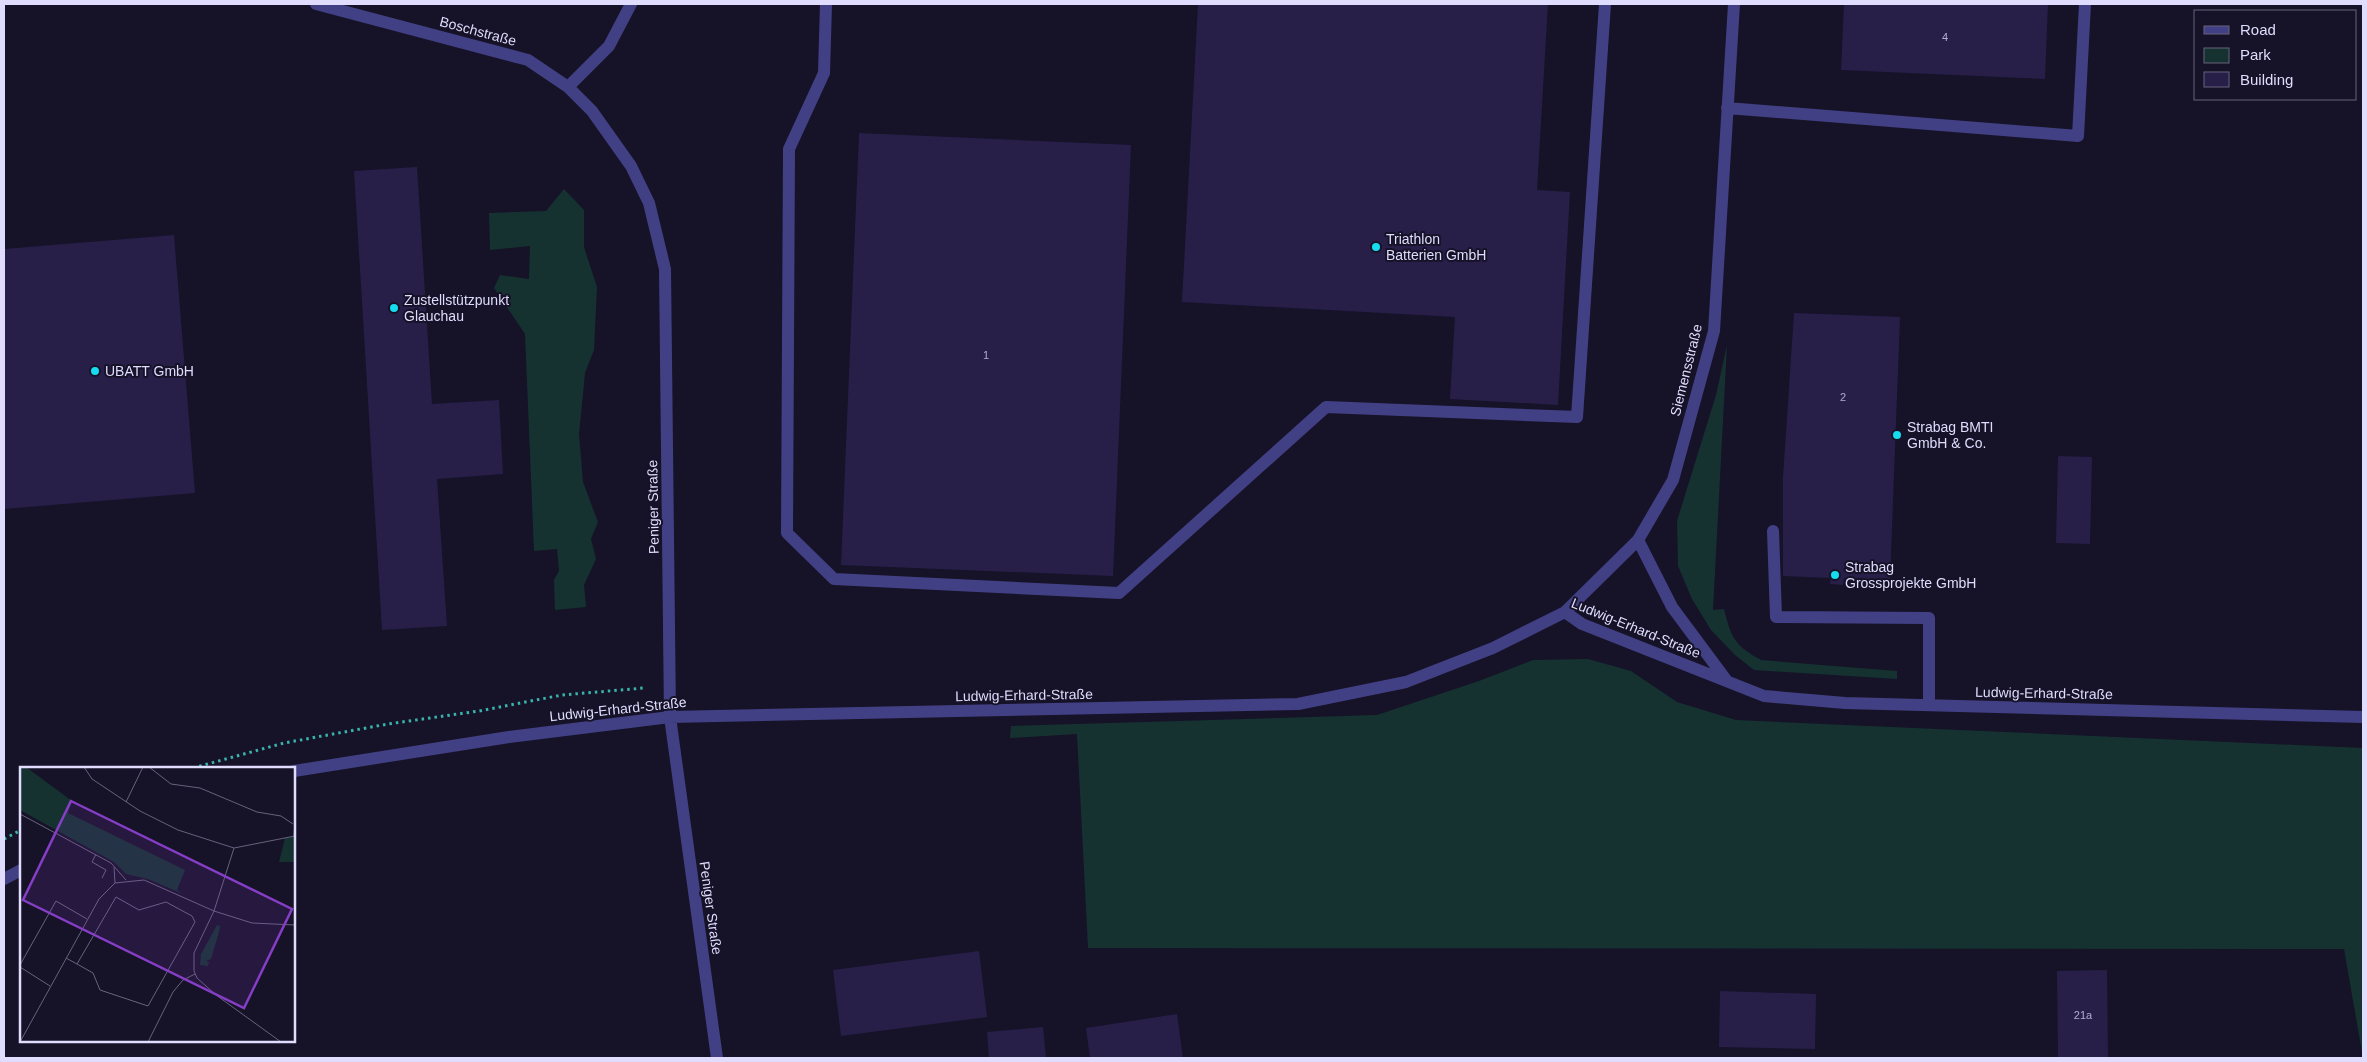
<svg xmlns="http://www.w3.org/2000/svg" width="2367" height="1062" font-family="Arial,sans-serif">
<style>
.green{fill:#153231}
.building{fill:#271f48}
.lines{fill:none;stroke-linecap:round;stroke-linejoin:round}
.path{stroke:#39b3ab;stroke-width:3;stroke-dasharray:2.5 4;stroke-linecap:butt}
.minor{stroke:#424084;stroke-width:12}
.poi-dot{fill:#15dcef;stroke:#161228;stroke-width:2}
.labels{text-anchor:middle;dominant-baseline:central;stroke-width:4;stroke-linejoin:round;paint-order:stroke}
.number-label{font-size:11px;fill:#b1add0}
.street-label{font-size:14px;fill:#dfdcfd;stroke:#161228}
.poi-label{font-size:14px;fill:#dfdcfd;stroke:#161228;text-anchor:start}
.inset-road{fill:none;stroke:#66637d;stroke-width:1}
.view{fill:#853ec5;fill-opacity:0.15;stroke:#853ec5;stroke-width:2.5}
.inset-edge{fill:none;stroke:#dfdcfd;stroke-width:2.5}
</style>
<rect width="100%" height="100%" fill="#161228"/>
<path class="green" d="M564,189L584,210V247L597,287L594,350L585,373L579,434L583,482L598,522L591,539L596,559L584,585L586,607L555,610L554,580L559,571L557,549L534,551L525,334L494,288L500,275L529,279L530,246L490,250L489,213L546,211Z
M1727,345L1713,610L1724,609C1731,637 1734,645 1761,660L1897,671V679L1754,670L1735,655L1711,630L1692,599L1678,566L1677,521L1716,395Z
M1588,659L1631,671L1677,702L1736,720L2363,748V1058L2344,949L1088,948L1077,734L1010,738L1011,726L1377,715L1479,681L1533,660Z"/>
<path class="building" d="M1198,4H1548L1537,190L1570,192L1558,405L1450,399L1455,317L1182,302Z
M1844,4H2048L2045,79L1841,70Z
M859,133L1131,145L1113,576L841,565Z
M417,167L432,404L499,400L503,474L437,479L447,626L382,630L354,171Z
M174,235L195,493L4,509V249Z
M1794,313L1900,317L1890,580L1844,578L1843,585L1830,584L1831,578L1783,576V477Z
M2058,456L2092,457L2090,544L2056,543Z
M979,951L987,1017L841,1036L833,970Z
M2107,970L2108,1058H2058L2057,971Z
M1720,991L1816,994L1815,1049L1719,1047Z
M1177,1014L1183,1058H1090L1086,1028Z
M1043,1027L1046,1058H989L987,1032Z"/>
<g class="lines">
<path class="path" d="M193,768L284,743L388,724L479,711L562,695L644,688
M4,839L21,830"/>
<path class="minor" d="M316,4L528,60L568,87L592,111L631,166L649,203L665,269L670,717L717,1058
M826,4L824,73L789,149L787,533L834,579L1119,593L1326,407L1577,417L1605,4
M568,87L609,46L631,4
M1727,108L2078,136L2085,4
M1773,531L1776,617L1929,618V705
M1638,540L1672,607L1727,681
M1565,612L1582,624L1764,696L1845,703L2363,717
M294,771L509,737L670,717L1298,704L1406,682L1493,648L1565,612L1638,540L1673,480L1714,331L1734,4
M4,879L21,870"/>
</g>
<g class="poi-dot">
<circle cx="1376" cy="247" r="5"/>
<circle cx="394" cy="308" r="5"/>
<circle cx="95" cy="371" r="5"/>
<circle cx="1897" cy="435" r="5"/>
<circle cx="1835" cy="575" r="5"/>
</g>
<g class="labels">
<g class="number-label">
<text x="1945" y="37">4</text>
<text x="986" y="355">1</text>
<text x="1843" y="397">2</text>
<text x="2083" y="1015">21a</text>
</g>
<g class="street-label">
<text transform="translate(478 31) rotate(15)">Boschstraße</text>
<text transform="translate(1686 370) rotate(-76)">Siemensstraße</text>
<text transform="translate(653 507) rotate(-91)">Peniger Straße</text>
<text transform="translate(1636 628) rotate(22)">Ludwig-Erhard-Straße</text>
<text transform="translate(2044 693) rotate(1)">Ludwig-Erhard-Straße</text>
<text transform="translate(1024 695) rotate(-1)">Ludwig-Erhard-Straße</text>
<text transform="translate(618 709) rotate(-6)">Ludwig-Erhard-Straße</text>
<text transform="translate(711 908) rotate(82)">Peniger Straße</text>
</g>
<g class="poi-label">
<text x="1386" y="239">Triathlon<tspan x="1386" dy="16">Batterien GmbH</tspan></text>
<text x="404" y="300">Zustellstützpunkt<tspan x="404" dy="16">Glauchau</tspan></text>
<text x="105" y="371">UBATT GmbH</text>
<text x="1907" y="427">Strabag BMTI<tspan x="1907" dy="16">GmbH &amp; Co.</tspan></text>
<text x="1845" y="567">Strabag<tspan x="1845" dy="16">Grossprojekte GmbH</tspan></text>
</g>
</g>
<g transform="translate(20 767)">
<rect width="275" height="275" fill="#161228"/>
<path d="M0,0H6L52,34L48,46L165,103L157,123L163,127L128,112L106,107L94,95L0,43ZM275,69V95H259L265,71ZM197,158L200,159L199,165L191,192L186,194L189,195L188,199L180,198L181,187Z" fill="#153231"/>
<path class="inset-road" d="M64,0L72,12L120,44L158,63L214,81L275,69M129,0L151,17L180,21L237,45L261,49L273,57M106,35L123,0M0,47L91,96L106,113M274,69L275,54M214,81L194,144L174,186V204L177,211L196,228L261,275M76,87L72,95L86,103L82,111M94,100L95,116M46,191L57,197L73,206L80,223L128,239L175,155L172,149L146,135L119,143L96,130L57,197M0,198L36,134L67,152M0,200L30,219M0,275L79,132L95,116L124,113L194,144L232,156L275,158M128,275L153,225L163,213L175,207"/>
<path class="view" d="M51,34L272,142L224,241L3,133Z"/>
<rect width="275" height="275" class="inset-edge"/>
</g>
<rect width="2367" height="1062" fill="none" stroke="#dfdcfd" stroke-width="10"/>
<rect x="2194" y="10" width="162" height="90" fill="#161228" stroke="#66637d"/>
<rect x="2204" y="26" width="25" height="8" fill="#424084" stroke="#66637d"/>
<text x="2240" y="35" font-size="15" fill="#dfdcfd">Road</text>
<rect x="2204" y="48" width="25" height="15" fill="#153231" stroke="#66637d"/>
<text x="2240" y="60" font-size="15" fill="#dfdcfd">Park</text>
<rect x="2204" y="72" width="25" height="15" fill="#271f48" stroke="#66637d"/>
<text x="2240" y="85" font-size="15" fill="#dfdcfd">Building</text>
</svg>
